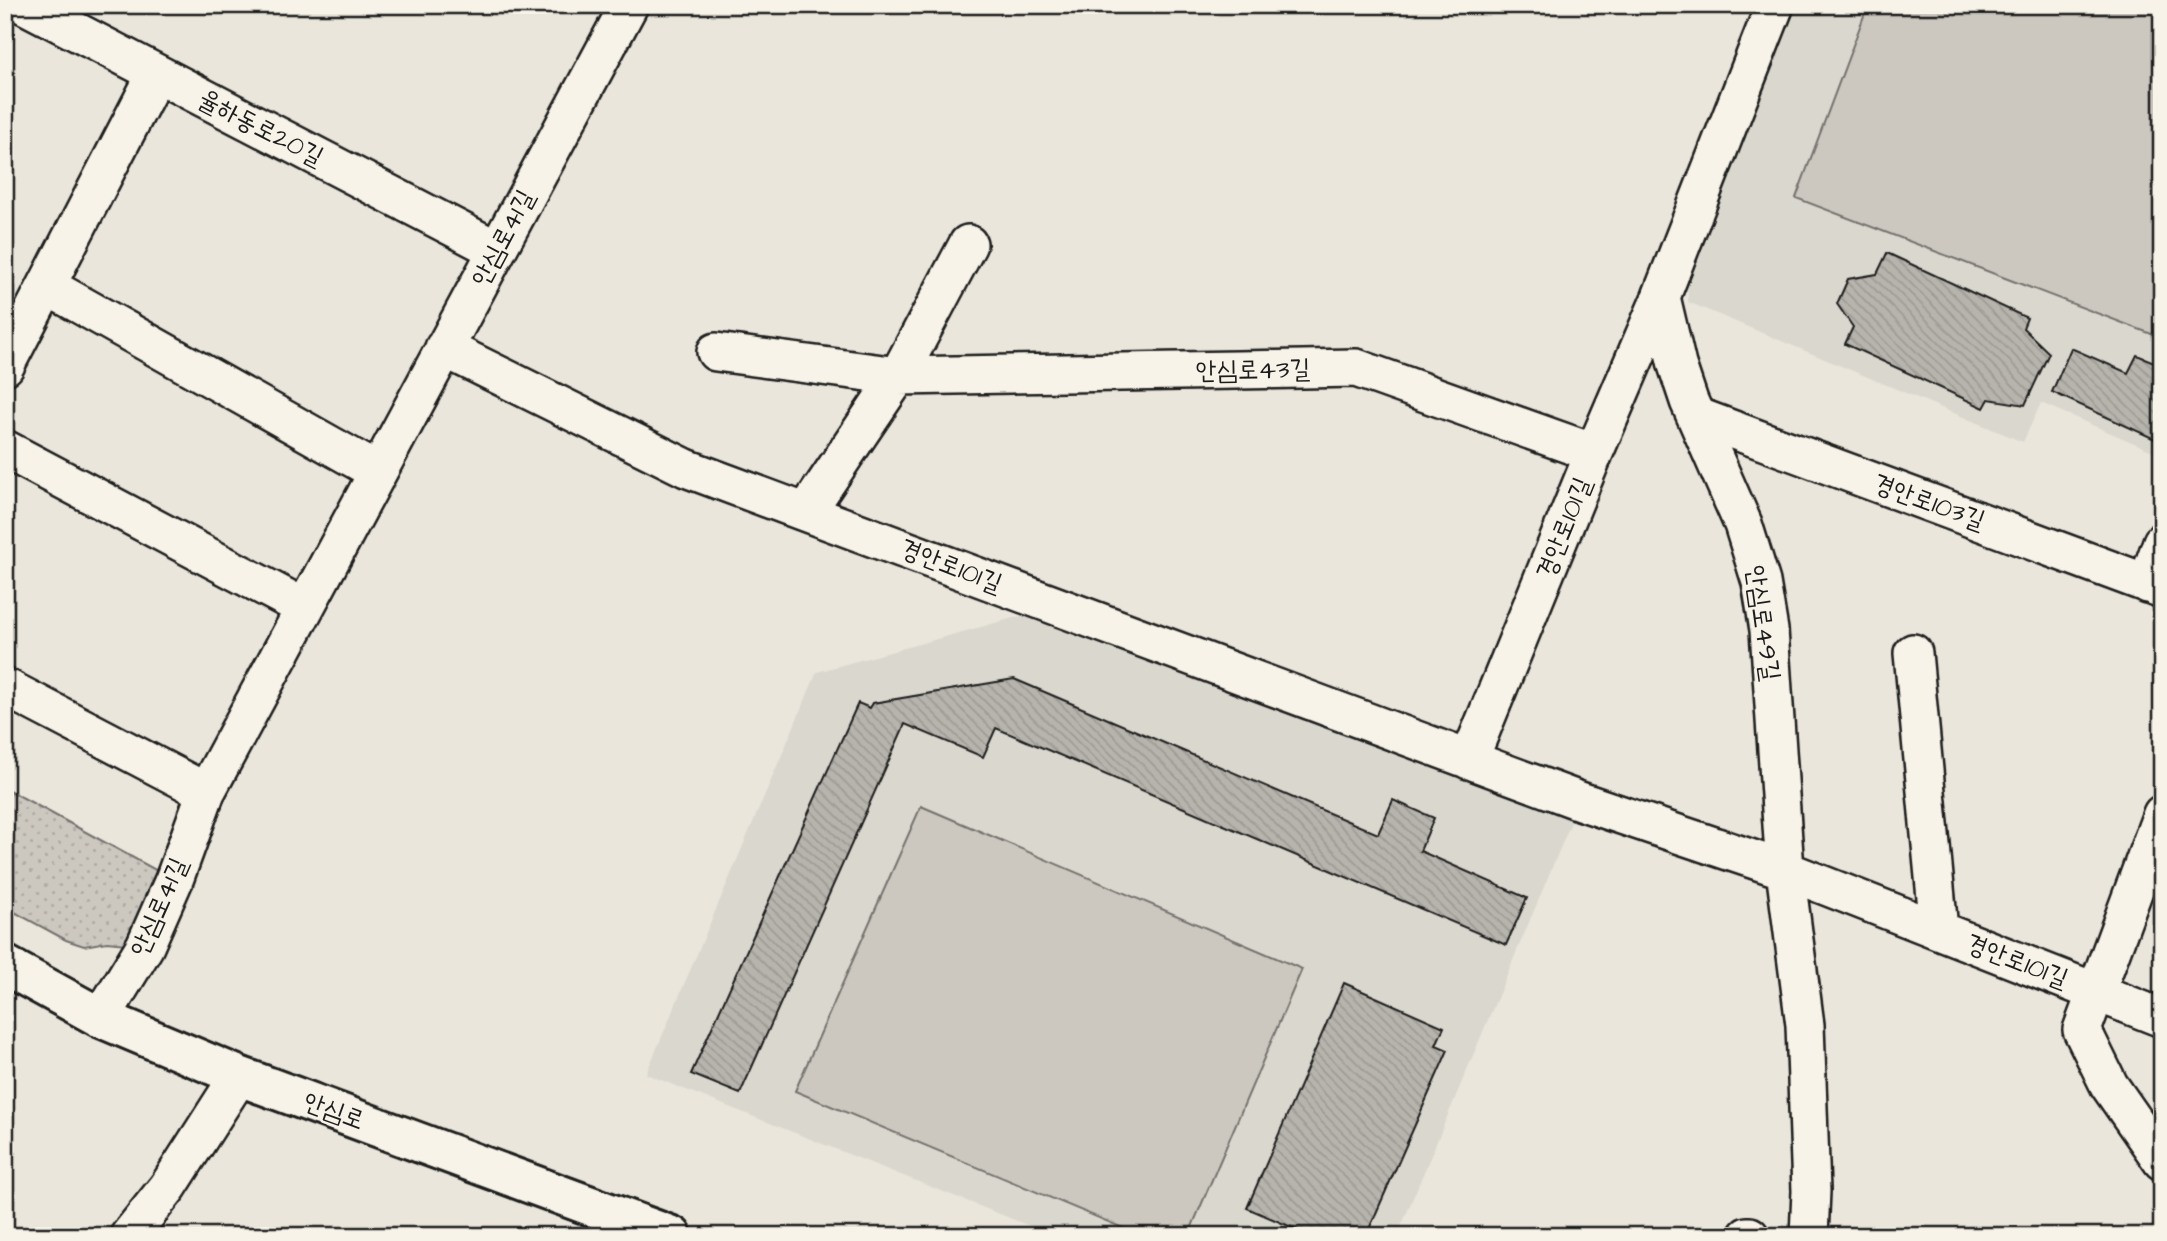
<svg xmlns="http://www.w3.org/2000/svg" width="2167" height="1241" font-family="'Architects Daughter','Poor Story',sans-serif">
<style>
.built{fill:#dad7ce}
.grass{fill:#ccc8c0;stroke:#74726e;stroke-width:2}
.park{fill:url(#park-dots);stroke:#74726e;stroke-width:2}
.building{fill:url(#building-back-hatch);stroke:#1c1c1c;stroke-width:2}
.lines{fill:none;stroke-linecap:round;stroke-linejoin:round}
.minor-casing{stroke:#1c1c1c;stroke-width:42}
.major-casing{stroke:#1c1c1c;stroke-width:44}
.minor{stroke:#f7f3e8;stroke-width:37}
.major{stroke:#f7f3e8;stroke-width:38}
.labels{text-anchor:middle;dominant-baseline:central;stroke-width:5;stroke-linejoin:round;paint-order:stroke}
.street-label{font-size:26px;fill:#1c1c1c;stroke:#f7f3e8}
</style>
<defs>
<pattern id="park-dots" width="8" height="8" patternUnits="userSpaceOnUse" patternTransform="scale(1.75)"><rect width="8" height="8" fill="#ccc8c0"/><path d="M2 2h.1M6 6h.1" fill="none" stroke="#afaba4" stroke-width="1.8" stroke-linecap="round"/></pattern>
<pattern id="building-back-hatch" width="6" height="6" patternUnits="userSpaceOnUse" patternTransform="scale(1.75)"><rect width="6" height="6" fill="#b6b4ac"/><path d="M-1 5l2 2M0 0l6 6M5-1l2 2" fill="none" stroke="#9c9a93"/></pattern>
</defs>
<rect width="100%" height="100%" fill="#eae6dc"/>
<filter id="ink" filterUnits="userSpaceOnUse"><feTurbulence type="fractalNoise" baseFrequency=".0143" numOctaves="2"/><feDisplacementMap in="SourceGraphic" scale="14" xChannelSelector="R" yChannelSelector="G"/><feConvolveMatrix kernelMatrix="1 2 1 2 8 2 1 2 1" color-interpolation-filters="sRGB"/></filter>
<g filter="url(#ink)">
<path class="built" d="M1774,5H2162V455L2041,403L2023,442L1688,302L1686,232Z
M1057,606L1580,801L1397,1236H1055L646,1074L817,672Z"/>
<path class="grass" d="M1868,5L2162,6V338L1796,198Z
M921,806L1302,969L1188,1236H1142L795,1091Z"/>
<path class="park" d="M5,788L174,880L145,946L107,942L84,946L66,940L5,907Z"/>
<path class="building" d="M1887,253L2027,318L2023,328L2049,353L2025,405L1989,399L1984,408L1845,344L1853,327L1837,304L1848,279L1877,274Z
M2162,344V435L2159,441L2052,392L2071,348L2128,373L2137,355L2154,362Z
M1014,679L1378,834L1393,800L1434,818L1420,851L1527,898L1506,945L996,728L983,757L905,724L740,1094L691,1074L858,703L870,708L873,703Z
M1344,983L1444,1027L1436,1045L1448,1050L1366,1236H1312L1247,1208Z"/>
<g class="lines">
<g class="minor-casing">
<path id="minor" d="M25,5L497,250
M47,286L378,472
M1661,297L1677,365L1689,401L1743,524L1761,582L1769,630L1785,870L1805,1025L1811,1191L1809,1236
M444,348L686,468L1580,801L1785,870L2162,1018
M716,352L898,376L1356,368L1594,453
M5,366L156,74
M1696,416L2162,589
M5,449L305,608
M807,511L898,376L968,244
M2147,584L2162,542
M1913,653L1939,930
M5,687L206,792
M1469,760L1594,453L1661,297L1775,5
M2162,814L2082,1030L2109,1085L2162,1161
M101,1018L145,946L174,880L206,792L629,5
M129,1236L168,1187L239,1076
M1747,1236H1750"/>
</g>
<g class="major-casing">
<path id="major" d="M5,965L101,1018L239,1076L672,1236"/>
</g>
<use href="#minor" class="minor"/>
<use href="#major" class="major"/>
</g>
</g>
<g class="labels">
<g class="street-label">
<text transform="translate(261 128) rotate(27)">율하동로20길</text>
<text transform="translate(503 238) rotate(-62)">안심로41길</text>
<text transform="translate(1253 370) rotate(-1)">안심로43길</text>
<text transform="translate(1929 502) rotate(20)">경안로103길</text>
<text transform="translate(1564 528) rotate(-68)">경안로101길</text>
<text transform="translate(951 566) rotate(21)">경안로101길</text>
<text transform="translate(1763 623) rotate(82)">안심로49길</text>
<text transform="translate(159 907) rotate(-66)">안심로41길</text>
<text transform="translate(2017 961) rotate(21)">경안로101길</text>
<text transform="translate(334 1111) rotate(20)">안심로</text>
</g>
</g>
<rect width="2167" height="1241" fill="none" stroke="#f7f3e8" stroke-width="28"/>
<rect x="14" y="14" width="2139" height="1213" fill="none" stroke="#1c1c1c" stroke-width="2.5" filter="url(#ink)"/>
</svg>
